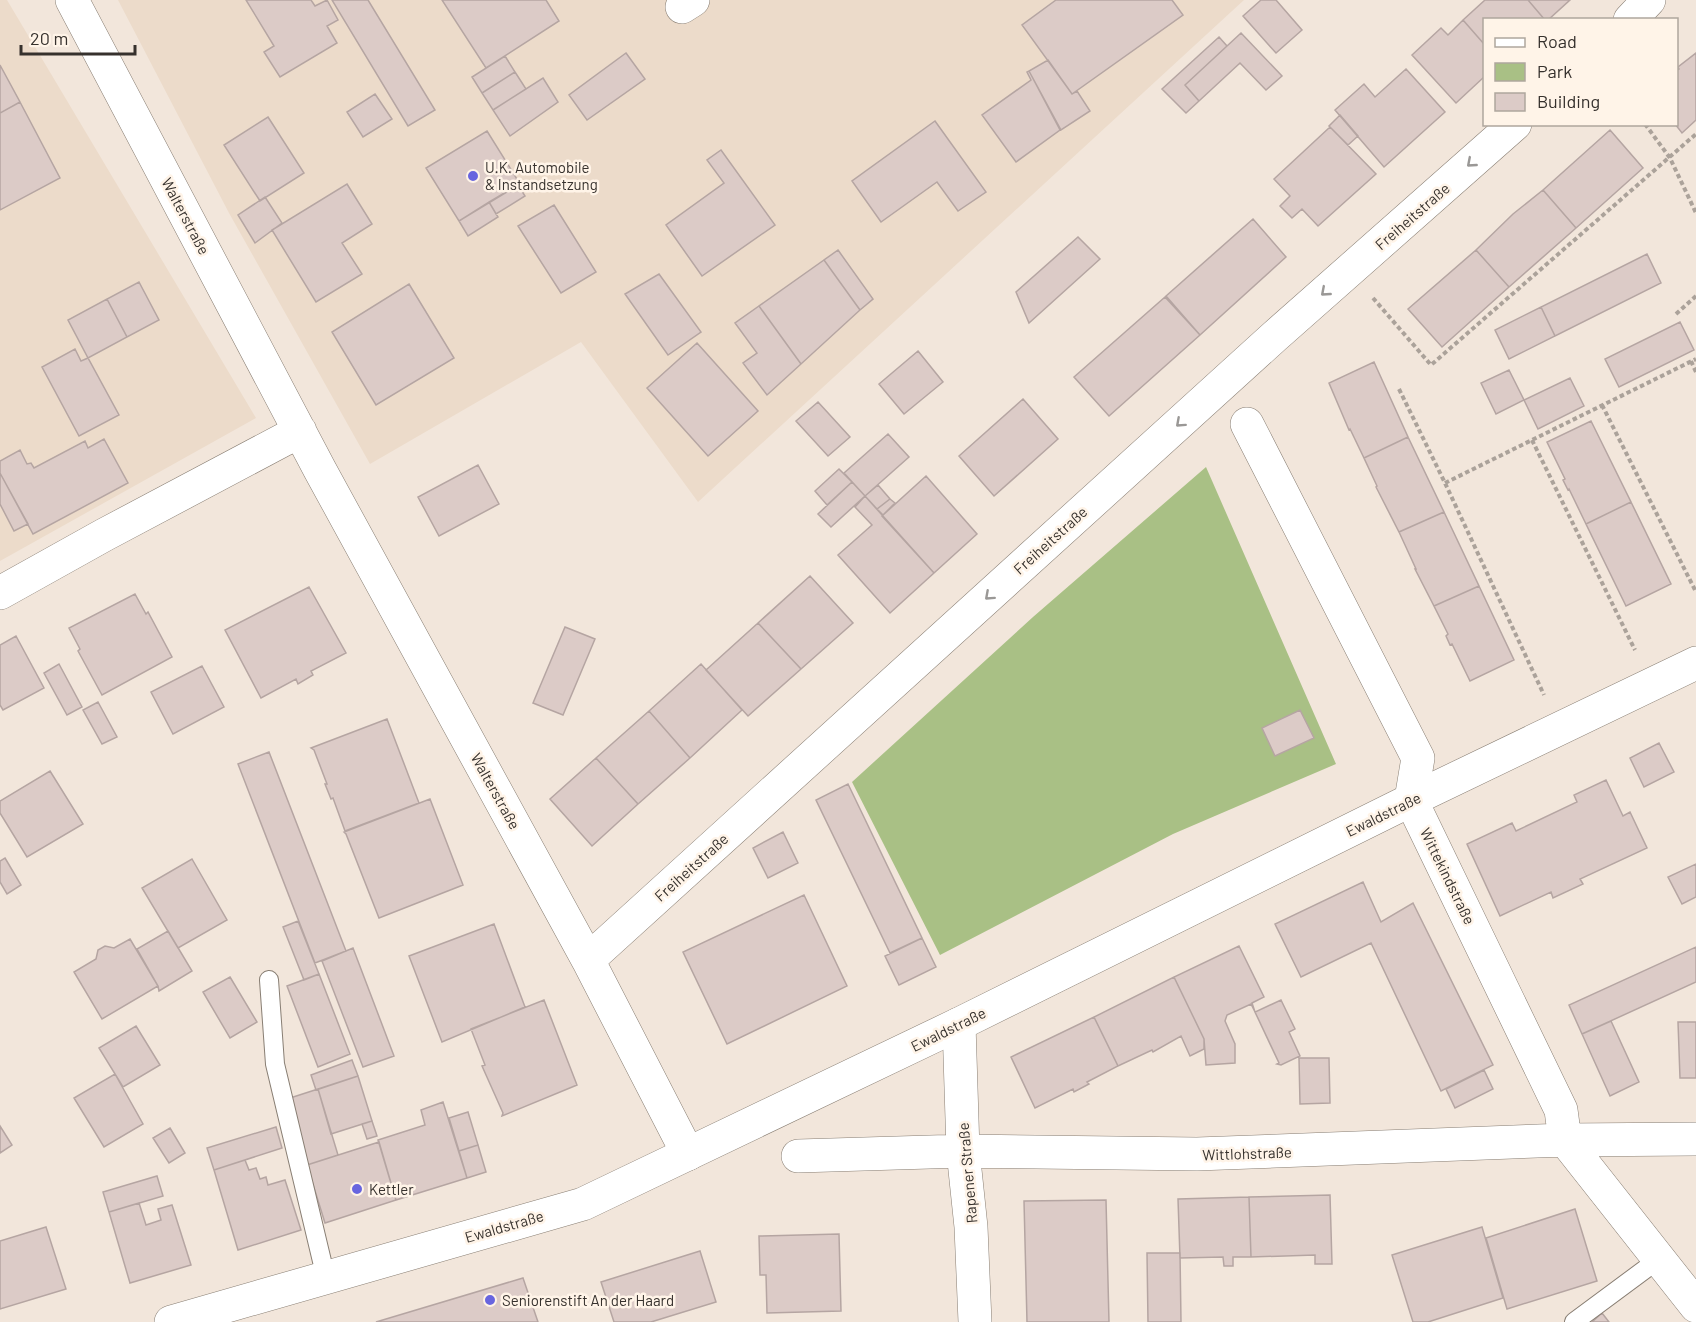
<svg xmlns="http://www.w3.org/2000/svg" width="1696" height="1322" font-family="Barlow,sans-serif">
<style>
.built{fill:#ecdbca}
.green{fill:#a9c085}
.building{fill:#dccbc7;stroke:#b5a5a2;stroke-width:1.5}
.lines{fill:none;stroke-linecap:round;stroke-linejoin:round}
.lane-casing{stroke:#887e73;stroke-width:20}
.street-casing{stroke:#887e73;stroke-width:34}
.secondary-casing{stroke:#887e73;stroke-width:34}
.path{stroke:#aba29a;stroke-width:4;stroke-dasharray:4.5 3;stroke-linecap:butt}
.lane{stroke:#fff;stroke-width:18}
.street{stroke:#fff;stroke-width:33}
.secondary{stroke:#fff;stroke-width:33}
.oneway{stroke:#9a9896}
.poi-dot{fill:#6865df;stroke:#fff4e8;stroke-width:2}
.labels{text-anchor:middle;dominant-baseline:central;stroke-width:5;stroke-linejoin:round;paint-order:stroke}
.poi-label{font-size:15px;fill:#36312d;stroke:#fff4e8;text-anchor:start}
.street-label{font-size:15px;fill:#36312d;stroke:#fff4e8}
</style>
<rect width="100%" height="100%" fill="#f2e6db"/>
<path class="built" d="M0,0H7L256,418L0,561Z
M118,0H1244L698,502L581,342L370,464L229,213Z"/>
<path class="green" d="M1206,467L1336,764L1173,834L940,955L852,782L1033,617Z"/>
<path class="building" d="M246,0H311L315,6L327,0L338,20L327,26L337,43L280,77L264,52L274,46Z
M332,0H368L435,110L408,126Z
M442,0H546L559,21L486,68Z
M1056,0H1172L1183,15L1072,94L1022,25Z
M1261,0H1276L1302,30L1276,53L1243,16Z
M1485,0H1528L1545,20H1484V44L1463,20Z
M1528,0H1570L1548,20H1545Z
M1463,20L1484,44V77L1456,103L1412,55L1441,28L1448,35Z
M1241,33L1282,76L1266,90L1240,63L1199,101L1185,85Z
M1219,37L1227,46L1185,85L1199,101L1186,113L1162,89Z
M626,53L645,79L587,120L569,95Z
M1696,53V120L1682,133L1675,124H1676V71L1679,69L1678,67Z
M505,56L515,72L482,93L472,77Z
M1048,60L1072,94L1077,91L1090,111L1061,130L1029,71Z
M0,65L20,102L0,113Z
M1406,69L1445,112L1384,167L1335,110L1364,84L1375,97Z
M1029,71L1060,130L1016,162L982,115L1031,80L1027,72Z
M515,72L526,89L493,110L482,93Z
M543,78L558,102L510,136L493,110Z
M375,94L392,119L363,137L347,112Z
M20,102L60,178L0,210V113Z
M1340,115L1358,136L1348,145L1329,126Z
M268,117L304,173L260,201L224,145Z
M935,121L986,192L958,211L937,182L881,222L852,181Z
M1330,127L1376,174L1318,226L1302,209L1292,218L1280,206L1290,196L1274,179Z
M1610,130L1643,168L1576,228L1543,190Z
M487,131L520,184L459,221L426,168Z
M721,150L775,225L702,276L666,225L724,183L707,160Z
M347,184L372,224L342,243L362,274L316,302L272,230Z
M518,185L525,196L496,214L489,202Z
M1543,190L1576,228L1509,287L1476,250L1513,214Z
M265,197L282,223L255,243L238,215Z
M489,202L498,217L468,236L459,221Z
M554,205L596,272L561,293L518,226Z
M1253,219L1286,257L1200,335L1166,296Z
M1078,237L1100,259L1029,323L1016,292Z
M838,250L873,299L860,310L824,260Z
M1476,250L1509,287L1442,347L1408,309Z
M1647,254L1661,283L1555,336L1541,307Z
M824,260L860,310L801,364L759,306Z
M659,274L701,332L668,355L625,294Z
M139,282L159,320L127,337L107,299Z
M409,284L454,358L376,405L332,332Z
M1165,297L1200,335L1109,416L1074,377Z
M107,299L127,337L88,358L68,320Z
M759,306L801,364L767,395L743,363L757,353L735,323Z
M1541,307L1555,336L1509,359L1495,330Z
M1680,322L1694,350L1619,387L1605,359Z
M697,343L758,411L708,456L647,388Z
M75,349L81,361L88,358L119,415L79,436L42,367Z
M918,351L943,382L904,414L879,384Z
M1374,362L1408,437L1364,458L1350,429L1349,430L1329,383Z
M1509,370L1524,400L1496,414L1481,383Z
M1570,378L1584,406L1538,429L1524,400Z
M1023,399L1058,439L994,496L959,456Z
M818,402L850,437L828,456L796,421Z
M1591,421L1631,502L1586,524L1569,489L1568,490L1563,480L1565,479L1547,442Z
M888,434L909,457L865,496L844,473Z
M1408,437L1444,512L1399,532L1376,487L1377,486L1364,458Z
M104,439L128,483L33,534L0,473V461L20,450L27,464L31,463L34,468L85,441L88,448Z
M478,465L499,504L439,536L418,497Z
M839,469L852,482L827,505L815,491Z
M0,473L28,524L14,531L0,504Z
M926,476L977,534L934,573L882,516Z
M852,482L865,496L831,527L818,514Z
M878,485L890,499L877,509L865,496Z
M865,496L934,573L890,613L838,555L872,525L855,507Z
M890,499L895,503L883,515L877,509Z
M1631,502L1671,584L1626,606L1586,524Z
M1444,512L1479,586L1434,606L1415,569H1416L1399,532Z
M810,576L853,623L801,669L758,623Z
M1479,586L1514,660L1470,681L1452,644L1450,645L1446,636L1448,634L1434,606Z
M309,587L346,653L311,671L313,675L298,684L296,679L261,698L225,630Z
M135,594L146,614L148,612L172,657L102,695L78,651L80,649L69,628Z
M758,623L801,669L748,716L706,670Z
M565,627L595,639L563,715L533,703Z
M16,636L44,688L3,710L0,705V645Z
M59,664L82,707L67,715L44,673Z
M701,664L742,710L690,758L649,711Z
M202,666L224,707L173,734L151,692Z
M98,702L117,737L102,744L83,710Z
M1300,710L1314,738L1275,756L1262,728Z
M649,711L690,758L638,804L596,758Z
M387,719L419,803L345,831L333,798L331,799L325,784H327L314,750L311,748Z
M1659,743L1674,772L1644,787L1630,758Z
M269,752L346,951L315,963L238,764Z
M596,758L638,804L592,846L550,799Z
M50,771L83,824L27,857L0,813V801Z
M1606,780L1623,816L1630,812L1647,848L1580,879L1583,884L1553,898L1551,892L1500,916L1467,844L1512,823L1516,831L1577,802L1574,795Z
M848,784L922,938L890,953L816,800Z
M430,799L463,885L379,918L346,834L344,832Z
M783,832L798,863L768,878L753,848Z
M5,858L21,885L7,894L0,882V861Z
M192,859L227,920L178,948L142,888Z
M1696,864V897L1682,904L1668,877Z
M1363,882L1381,922L1413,903L1493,1065L1441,1091L1371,943L1301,977L1275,924Z
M804,895L847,986L727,1044L683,952Z
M298,921L319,974L304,980L283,927Z
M494,924L525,1007L442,1042L409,956Z
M168,931L192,971L159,991L158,986L137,949Z
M922,938L936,967L899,985L885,956Z
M130,939L158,986L102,1019L74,972L96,959L98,950L105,946L114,948Z
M1239,946L1264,997L1252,1003L1255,1012L1251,1004L1227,1015L1225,1021L1235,1044V1063L1206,1065L1204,1039L1174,977Z
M1696,947V982L1582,1034L1569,1005Z
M353,948L394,1056L363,1067L322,961Z
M319,974L350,1054L318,1067L287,986Z
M230,977L257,1022L230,1038L203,992Z
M1174,977L1204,1039V1049L1190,1056L1181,1036L1153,1052L1152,1050L1118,1066L1094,1017Z
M544,1000L577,1085L502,1116L503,1113L482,1066L485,1065L471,1029Z
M1281,1000L1295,1029L1289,1032L1300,1056L1281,1065L1277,1064L1279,1063L1255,1012Z
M1094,1017L1118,1066L1087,1082L1089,1084L1074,1092L1073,1089L1035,1108L1011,1057Z
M1611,1021L1639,1082L1610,1096L1582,1034Z
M1678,1022H1696V1078H1680Z
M136,1026L160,1065L123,1087L99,1048Z
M1299,1058H1329L1330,1103L1300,1104Z
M352,1060L358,1076L316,1090L311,1075Z
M1484,1070L1493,1089L1455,1108L1446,1089Z
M115,1074L143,1124L104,1147L74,1098Z
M358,1076L372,1121L331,1134L318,1089Z
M318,1089L338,1155L307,1165L287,1099Z
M443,1102L467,1178L396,1200L378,1140L425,1125L421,1110Z
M468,1112L478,1145L459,1151L449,1118Z
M372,1121L377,1136L367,1139L362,1124Z
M0,1126L12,1145L0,1153Z
M276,1127L282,1148L214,1170L207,1148Z
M170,1128L185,1153L169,1163L153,1138Z
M379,1142L396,1200L325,1223L307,1165Z
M478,1145L486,1172L467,1178L459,1151Z
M245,1160L249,1170L256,1168L260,1179L266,1177L268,1185L285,1180L301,1230L238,1250L214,1170Z
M157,1176L163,1196L109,1212L103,1192Z
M1330,1195L1332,1264H1315V1255L1251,1257L1249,1197Z
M1249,1197L1251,1257H1233V1266H1224L1223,1257L1180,1258L1178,1199Z
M1106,1200L1109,1322H1027L1024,1201Z
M139,1203L146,1225L161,1220L158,1209L172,1205L191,1265L130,1283L109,1212Z
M1575,1209L1597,1281L1507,1309L1486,1238Z
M46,1227L66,1289L0,1309V1241Z
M1482,1227L1503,1298L1428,1322H1413L1392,1255Z
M839,1234L841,1311L767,1313L766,1275H760L759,1236Z
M700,1251L716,1302L651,1322H614L601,1282Z
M1147,1253H1180L1181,1322H1148Z
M523,1278L538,1322H376Z
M1602,1313L1609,1322H1592Z"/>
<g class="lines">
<g class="lane-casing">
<path id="lane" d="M269,980L275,1064L326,1278
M1574,1322L1659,1259"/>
</g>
<g class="street-casing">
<path id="street" d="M72,0L320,470L588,960L688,1154
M682,7L693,0
M1630,20L1649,0
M1247,424L1418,758L1411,800L1561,1110L1565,1140L1696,1306
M0,593L104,535L300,431
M588,960L1274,337L1515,124
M959,1024L963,1151L971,1227L975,1322
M798,1156L963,1151L1197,1154L1565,1140L1696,1139"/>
</g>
<g class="secondary-casing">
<path id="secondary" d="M171,1322L583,1204L959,1024L1411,800L1696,663"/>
</g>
<path class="path" d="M1645,124L1670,158L1696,213
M1373,298L1431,365L1696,134
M1676,314L1696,296
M1691,361L1696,372
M1399,389L1445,483L1544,695
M1602,405L1696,592
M1532,440L1635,650
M1445,483L1696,359"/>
<use href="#lane" class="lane"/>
<use href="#street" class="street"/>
<use href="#secondary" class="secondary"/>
</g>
<defs><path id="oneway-chevron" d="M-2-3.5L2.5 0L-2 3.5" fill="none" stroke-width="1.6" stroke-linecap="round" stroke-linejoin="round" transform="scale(1.5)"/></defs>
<g class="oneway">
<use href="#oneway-chevron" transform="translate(1471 163) rotate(139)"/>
<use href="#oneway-chevron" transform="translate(1325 292) rotate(139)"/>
<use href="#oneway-chevron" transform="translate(1180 423) rotate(138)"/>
<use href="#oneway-chevron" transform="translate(989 596) rotate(138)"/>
</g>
<g class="poi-dot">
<circle cx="473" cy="176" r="6"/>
<circle cx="357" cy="1189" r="6"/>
<circle cx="490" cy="1300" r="6"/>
</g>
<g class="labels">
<g class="poi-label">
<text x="485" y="167">U.K. Automobile<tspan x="485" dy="17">&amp; Instandsetzung</tspan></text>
<text x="369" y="1189">Kettler</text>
<text x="502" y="1300">Seniorenstift An der Haard</text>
</g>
<g class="street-label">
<text transform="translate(186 216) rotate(62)">Walterstraße</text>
<text transform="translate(1412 216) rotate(-41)">Freiheitstraße</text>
<text transform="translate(1050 540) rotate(-42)">Freiheitstraße</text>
<text transform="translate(496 791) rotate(61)">Walterstraße</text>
<text transform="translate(1383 814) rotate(-26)">Ewaldstraße</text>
<text transform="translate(691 867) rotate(-42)">Freiheitstraße</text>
<text transform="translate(1448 876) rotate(64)">Wittekindstraße</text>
<text transform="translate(948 1029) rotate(-26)">Ewaldstraße</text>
<text transform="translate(1247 1153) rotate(-2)">Wittlohstraße</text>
<text transform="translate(967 1173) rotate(-95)">Rapener Straße</text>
<text transform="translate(504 1226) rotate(-16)">Ewaldstraße</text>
</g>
</g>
<rect x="1483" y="18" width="195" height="108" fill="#fff4e8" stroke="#afa69d" stroke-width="1.5"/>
<rect x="1495" y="38" width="30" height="9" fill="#ffffff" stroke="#afa69d" stroke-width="1.5"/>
<text x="1537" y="48" font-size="18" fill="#36312d">Road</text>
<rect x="1495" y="63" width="30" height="18" fill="#a9c085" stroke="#afa69d" stroke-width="1.5"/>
<text x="1537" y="78" font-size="18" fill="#36312d">Park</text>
<rect x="1495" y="93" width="30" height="18" fill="#dccbc7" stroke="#afa69d" stroke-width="1.5"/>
<text x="1537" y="108" font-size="18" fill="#36312d">Building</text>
<path d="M21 45v9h114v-9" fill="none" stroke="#36312d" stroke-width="3"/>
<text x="30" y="45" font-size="18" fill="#36312d" stroke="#fff4e8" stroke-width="4.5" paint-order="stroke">20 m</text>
</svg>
